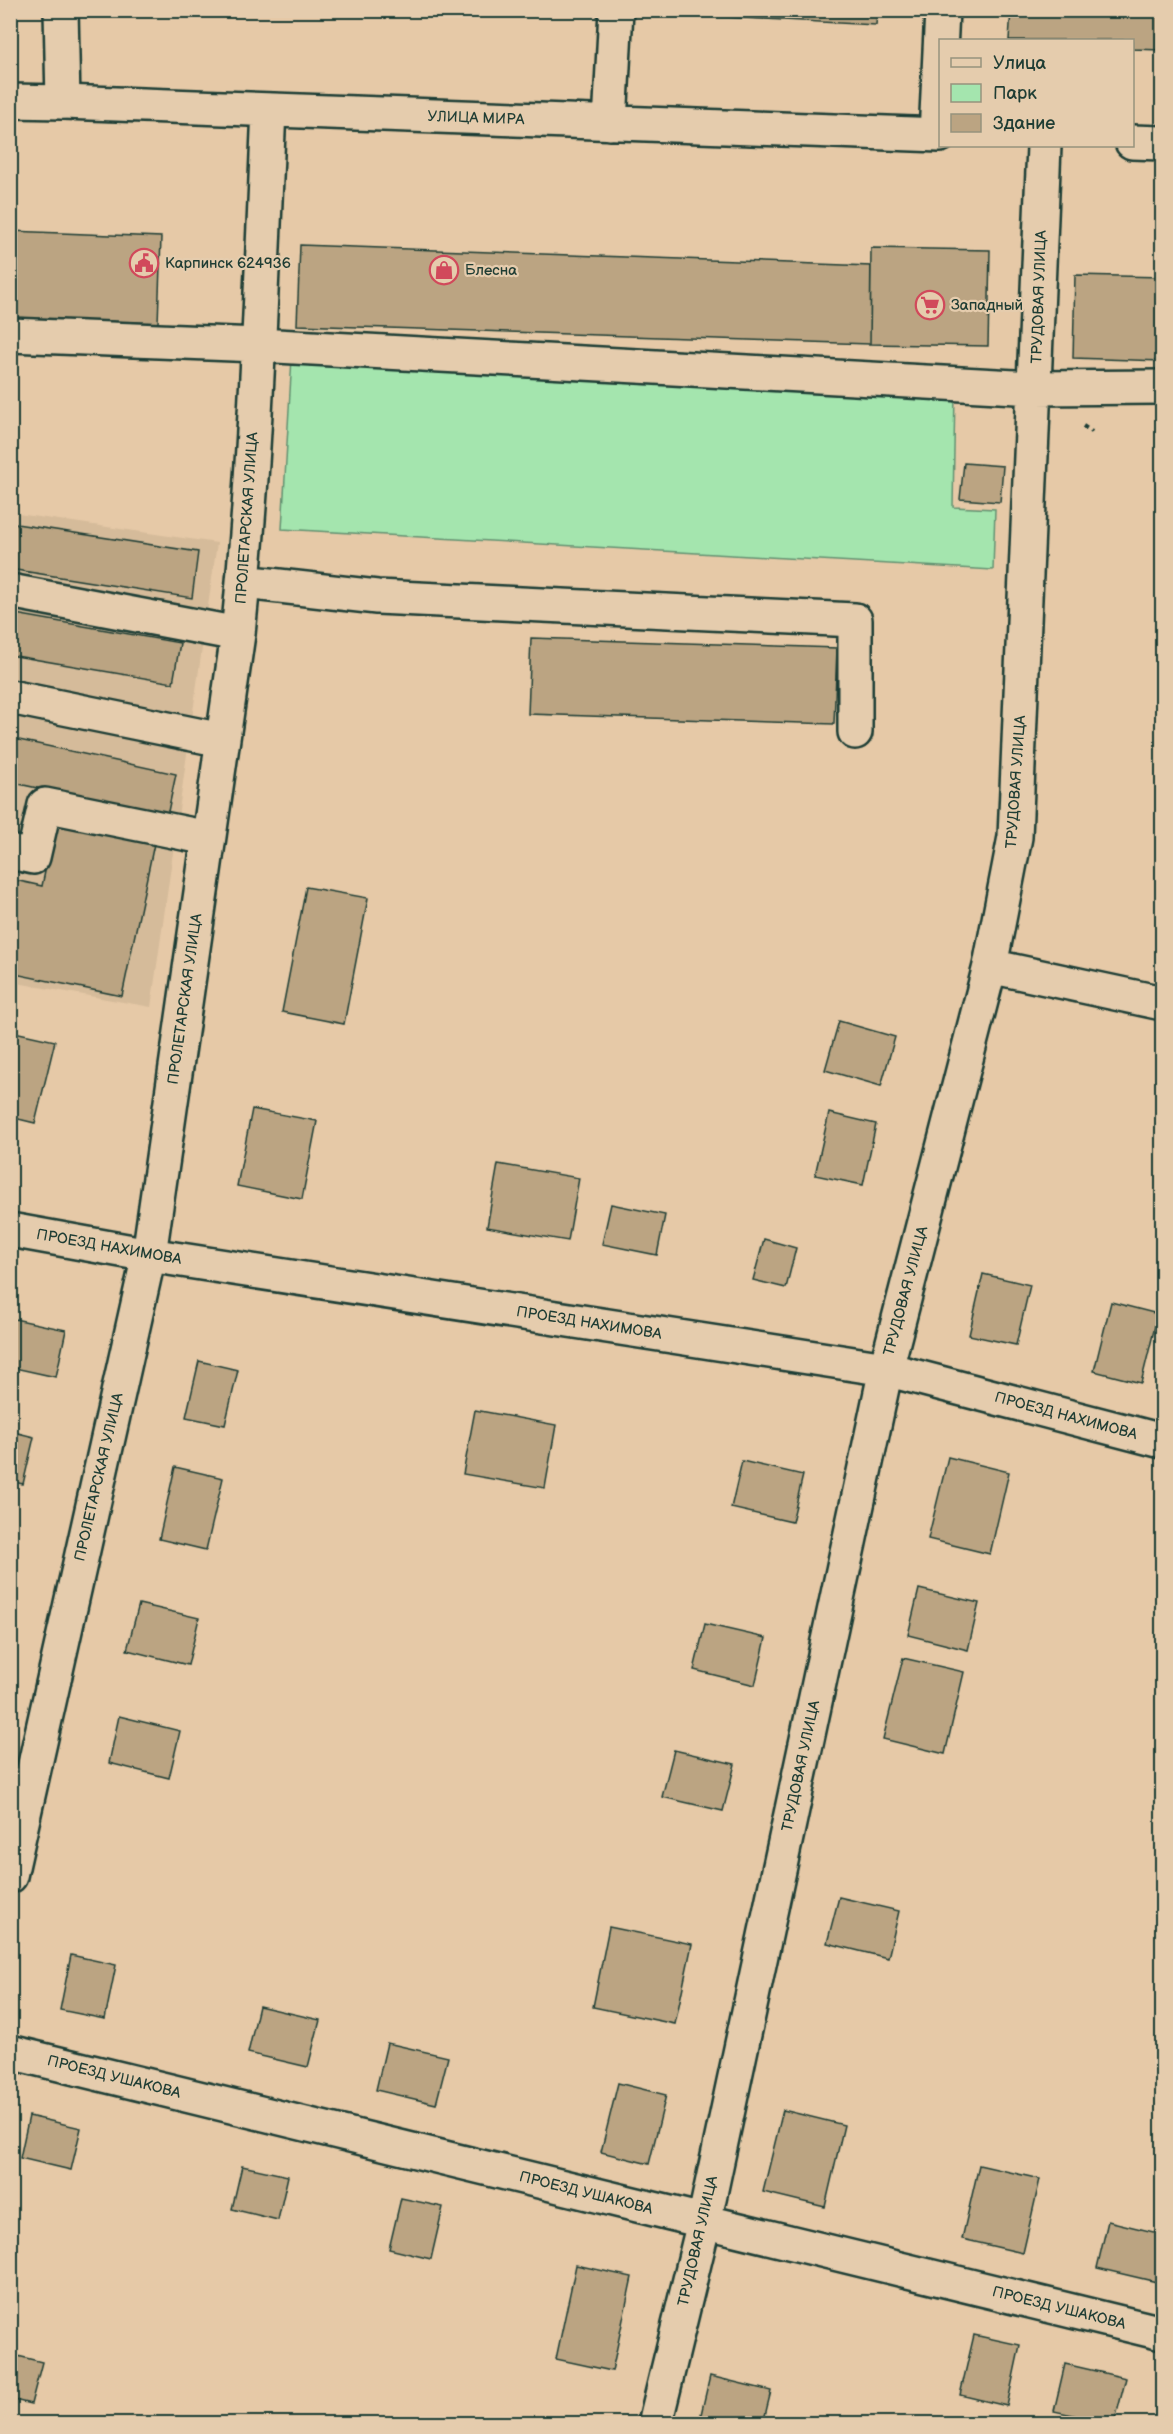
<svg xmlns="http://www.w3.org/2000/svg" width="1173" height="2434" font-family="'Balsamiq Sans',sans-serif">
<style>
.built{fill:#d5bb9a}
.green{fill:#a4e5ae;stroke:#629171;stroke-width:1.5}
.building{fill:#bba482;stroke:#1f3d34;stroke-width:1.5}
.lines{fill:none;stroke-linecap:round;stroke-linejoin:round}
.minor-casing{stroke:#1f3d34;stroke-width:38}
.major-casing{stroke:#1f3d34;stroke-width:38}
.path{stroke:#1f3d34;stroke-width:4;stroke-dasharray:4.5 4.5;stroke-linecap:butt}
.minor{stroke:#e5ccad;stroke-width:33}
.major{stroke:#e5ccad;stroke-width:33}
.labels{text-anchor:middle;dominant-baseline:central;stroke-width:4.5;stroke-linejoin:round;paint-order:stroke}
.street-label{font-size:15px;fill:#1f3d34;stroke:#e5ccad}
.poi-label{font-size:15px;fill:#1f3d34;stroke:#e5ccad;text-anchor:start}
</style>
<rect width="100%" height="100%" fill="#e6c9a7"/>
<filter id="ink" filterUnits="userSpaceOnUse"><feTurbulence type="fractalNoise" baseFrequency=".0167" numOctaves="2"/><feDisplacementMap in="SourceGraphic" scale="12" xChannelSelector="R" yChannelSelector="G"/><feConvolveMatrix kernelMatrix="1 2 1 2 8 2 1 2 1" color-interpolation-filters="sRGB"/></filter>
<g filter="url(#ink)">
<path class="built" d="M11,513L217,543L151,1007L11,982Z"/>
<path class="green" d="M292,358L955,392L953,507L995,509L993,570L282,529Z"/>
<path class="building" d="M650,10H877L876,25L650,13Z
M1011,10H1162V50L1132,49V40H1009Z
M10,231L161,237L158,323L10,318Z
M300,245L871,266L870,344L297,325Z
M871,248L990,250L988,346L870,344Z
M1075,275L1162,277V361L1073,358Z
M964,463L1003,466L1000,502L960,499Z
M10,523L198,552L192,598L10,569Z
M10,613L180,643L173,683L10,655Z
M531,638L837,648L834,724L528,714Z
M10,738L176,774L167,816L14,783L10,801Z
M56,819L155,839L122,996L10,973V879L42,886Z
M306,887L368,898L344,1024L282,1012Z
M839,1021L895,1037L881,1086L825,1070Z
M10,1031L55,1041L35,1123L10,1117Z
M252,1109L317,1121L302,1199L237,1186Z
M829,1113L876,1124L863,1185L815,1175Z
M498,1164L579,1178L568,1241L487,1227Z
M611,1204L665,1215L657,1255L602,1244Z
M764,1239L796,1248L786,1288L753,1280Z
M983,1274L1030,1285L1016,1345L969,1335Z
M1111,1302L1158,1314L1141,1383L1094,1371Z
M10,1318L66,1330L56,1377L10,1367Z
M199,1361L238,1370L225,1425L186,1417Z
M475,1410L556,1425L545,1488L463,1474Z
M10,1431L34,1437L23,1484L10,1481Z
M948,1457L1009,1472L990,1554L928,1539Z
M742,1461L803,1475L792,1522L731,1508Z
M175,1467L223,1478L206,1550L159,1539Z
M919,1589L979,1603L968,1650L908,1635Z
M139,1604L199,1618L188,1665L127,1650Z
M705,1624L766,1638L755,1685L694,1670Z
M903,1658L964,1672L945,1754L883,1739Z
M119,1716L180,1731L169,1778L109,1763Z
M674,1750L735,1764L723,1811L662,1797Z
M839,1897L899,1911L888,1958L827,1943Z
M609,1927L692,1944L675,2024L593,2007Z
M71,1955L116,1965L105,2019L60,2010Z
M259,2006L320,2020L308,2067L248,2053Z
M387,2043L448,2057L436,2104L376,2090Z
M618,2083L666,2095L649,2164L601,2152Z
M783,2110L844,2125L825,2207L763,2192Z
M29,2116L81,2128L71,2170L20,2158Z
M979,2165L1040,2179L1023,2253L962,2239Z
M242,2166L288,2176L278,2220L232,2209Z
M401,2198L443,2207L431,2259L389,2249Z
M1108,2221L1162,2234V2261L1157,2282L1097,2268Z
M576,2265L632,2277L612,2371L556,2359Z
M974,2335L1020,2345L1007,2406L960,2395Z
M10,2354L42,2362L31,2404L10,2399Z
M1065,2364L1126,2378L1114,2424L1054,2411Z
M710,2376L771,2391L763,2424L699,2423Z"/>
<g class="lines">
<g class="minor-casing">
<path id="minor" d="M63,102L940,135
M610,123L616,10
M936,135L942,10
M1132,142L1162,143
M10,335L258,345L1035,388L1162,387
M243,582L377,597L855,620V732
M10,591L238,634
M10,697L222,740
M10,852L33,857L45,805L208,838
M990,966L1162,1003
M10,1230L149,1255L886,1369L1162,1441
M10,1876L149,1255L238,634C256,460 261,284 269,110
M10,2052L1162,2333
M655,2424L704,2222L886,1369L990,966L1015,837L1044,146"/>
</g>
<g class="major-casing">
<path id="major" d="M10,101L63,102L61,10"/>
</g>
<path class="path" d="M1083,426L1092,432"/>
<use href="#minor" class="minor"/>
<use href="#major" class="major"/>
</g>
</g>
<defs>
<g id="civic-ring" transform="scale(1.5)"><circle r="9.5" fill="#e5ccad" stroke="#d1495b" stroke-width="1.5"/><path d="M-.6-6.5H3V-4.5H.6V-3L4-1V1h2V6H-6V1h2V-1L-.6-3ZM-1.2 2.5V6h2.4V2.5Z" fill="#d1495b"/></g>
<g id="shop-ring" transform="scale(1.5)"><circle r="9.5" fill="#e5ccad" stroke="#d1495b" stroke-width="1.5"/><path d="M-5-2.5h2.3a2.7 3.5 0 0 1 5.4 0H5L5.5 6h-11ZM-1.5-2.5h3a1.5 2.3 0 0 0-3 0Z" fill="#d1495b"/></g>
<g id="supermarket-ring" transform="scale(1.5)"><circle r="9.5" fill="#e5ccad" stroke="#d1495b" stroke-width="1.5"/><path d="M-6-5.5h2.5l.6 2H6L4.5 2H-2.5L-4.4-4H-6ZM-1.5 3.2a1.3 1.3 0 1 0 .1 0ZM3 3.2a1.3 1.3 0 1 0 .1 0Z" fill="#d1495b"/></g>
</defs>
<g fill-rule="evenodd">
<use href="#civic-ring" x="144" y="263"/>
<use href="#shop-ring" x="444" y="270"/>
<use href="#supermarket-ring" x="930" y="305"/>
</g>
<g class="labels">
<g class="street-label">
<text transform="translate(476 118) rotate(2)">УЛИЦА МИРА</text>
<text transform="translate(1039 297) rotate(-88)">ТРУДОВАЯ УЛИЦА</text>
<text transform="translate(247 518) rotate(-86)">ПРОЛЕТАРСКАЯ УЛИЦА</text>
<text transform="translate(1016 782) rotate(-86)">ТРУДОВАЯ УЛИЦА</text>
<text transform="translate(185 999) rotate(-82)">ПРОЛЕТАРСКАЯ УЛИЦА</text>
<text transform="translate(109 1247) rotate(10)">ПРОЕЗД НАХИМОВА</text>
<text transform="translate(906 1291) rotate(-75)">ТРУДОВАЯ УЛИЦА</text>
<text transform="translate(589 1323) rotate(9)">ПРОЕЗД НАХИМОВА</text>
<text transform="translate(1066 1416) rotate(15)">ПРОЕЗД НАХИМОВА</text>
<text transform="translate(99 1477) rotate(-77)">ПРОЛЕТАРСКАЯ УЛИЦА</text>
<text transform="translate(801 1766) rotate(-78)">ТРУДОВАЯ УЛИЦА</text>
<text transform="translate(114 2077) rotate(14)">ПРОЕЗД УШАКОВА</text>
<text transform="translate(586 2193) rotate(14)">ПРОЕЗД УШАКОВА</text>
<text transform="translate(698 2241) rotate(-77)">ТРУДОВАЯ УЛИЦА</text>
<text transform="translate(1059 2308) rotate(14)">ПРОЕЗД УШАКОВА</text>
</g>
<g class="poi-label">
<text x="165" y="263">Карпинск 624936</text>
<text x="465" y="270">Блесна</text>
<text x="951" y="305">Западный</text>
</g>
</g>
<rect width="1173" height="2434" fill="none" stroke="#e5ccad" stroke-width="36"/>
<rect x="18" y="18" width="1137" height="2398" fill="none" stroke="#1f3d34" stroke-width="2" filter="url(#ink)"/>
<rect x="939" y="39" width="195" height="108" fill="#e5ccad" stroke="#96937d" stroke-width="1.5"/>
<rect x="951" y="58" width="30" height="9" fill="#e5ccad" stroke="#96937d" stroke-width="1.5"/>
<text x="993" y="69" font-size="18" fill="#1f3d34">Улица</text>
<rect x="951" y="84" width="30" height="18" fill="#a4e5ae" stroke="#96937d" stroke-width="1.5"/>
<text x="993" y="99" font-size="18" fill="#1f3d34">Парк</text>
<rect x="951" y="114" width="30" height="18" fill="#bba482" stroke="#96937d" stroke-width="1.5"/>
<text x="993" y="129" font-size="18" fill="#1f3d34">Здание</text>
</svg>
